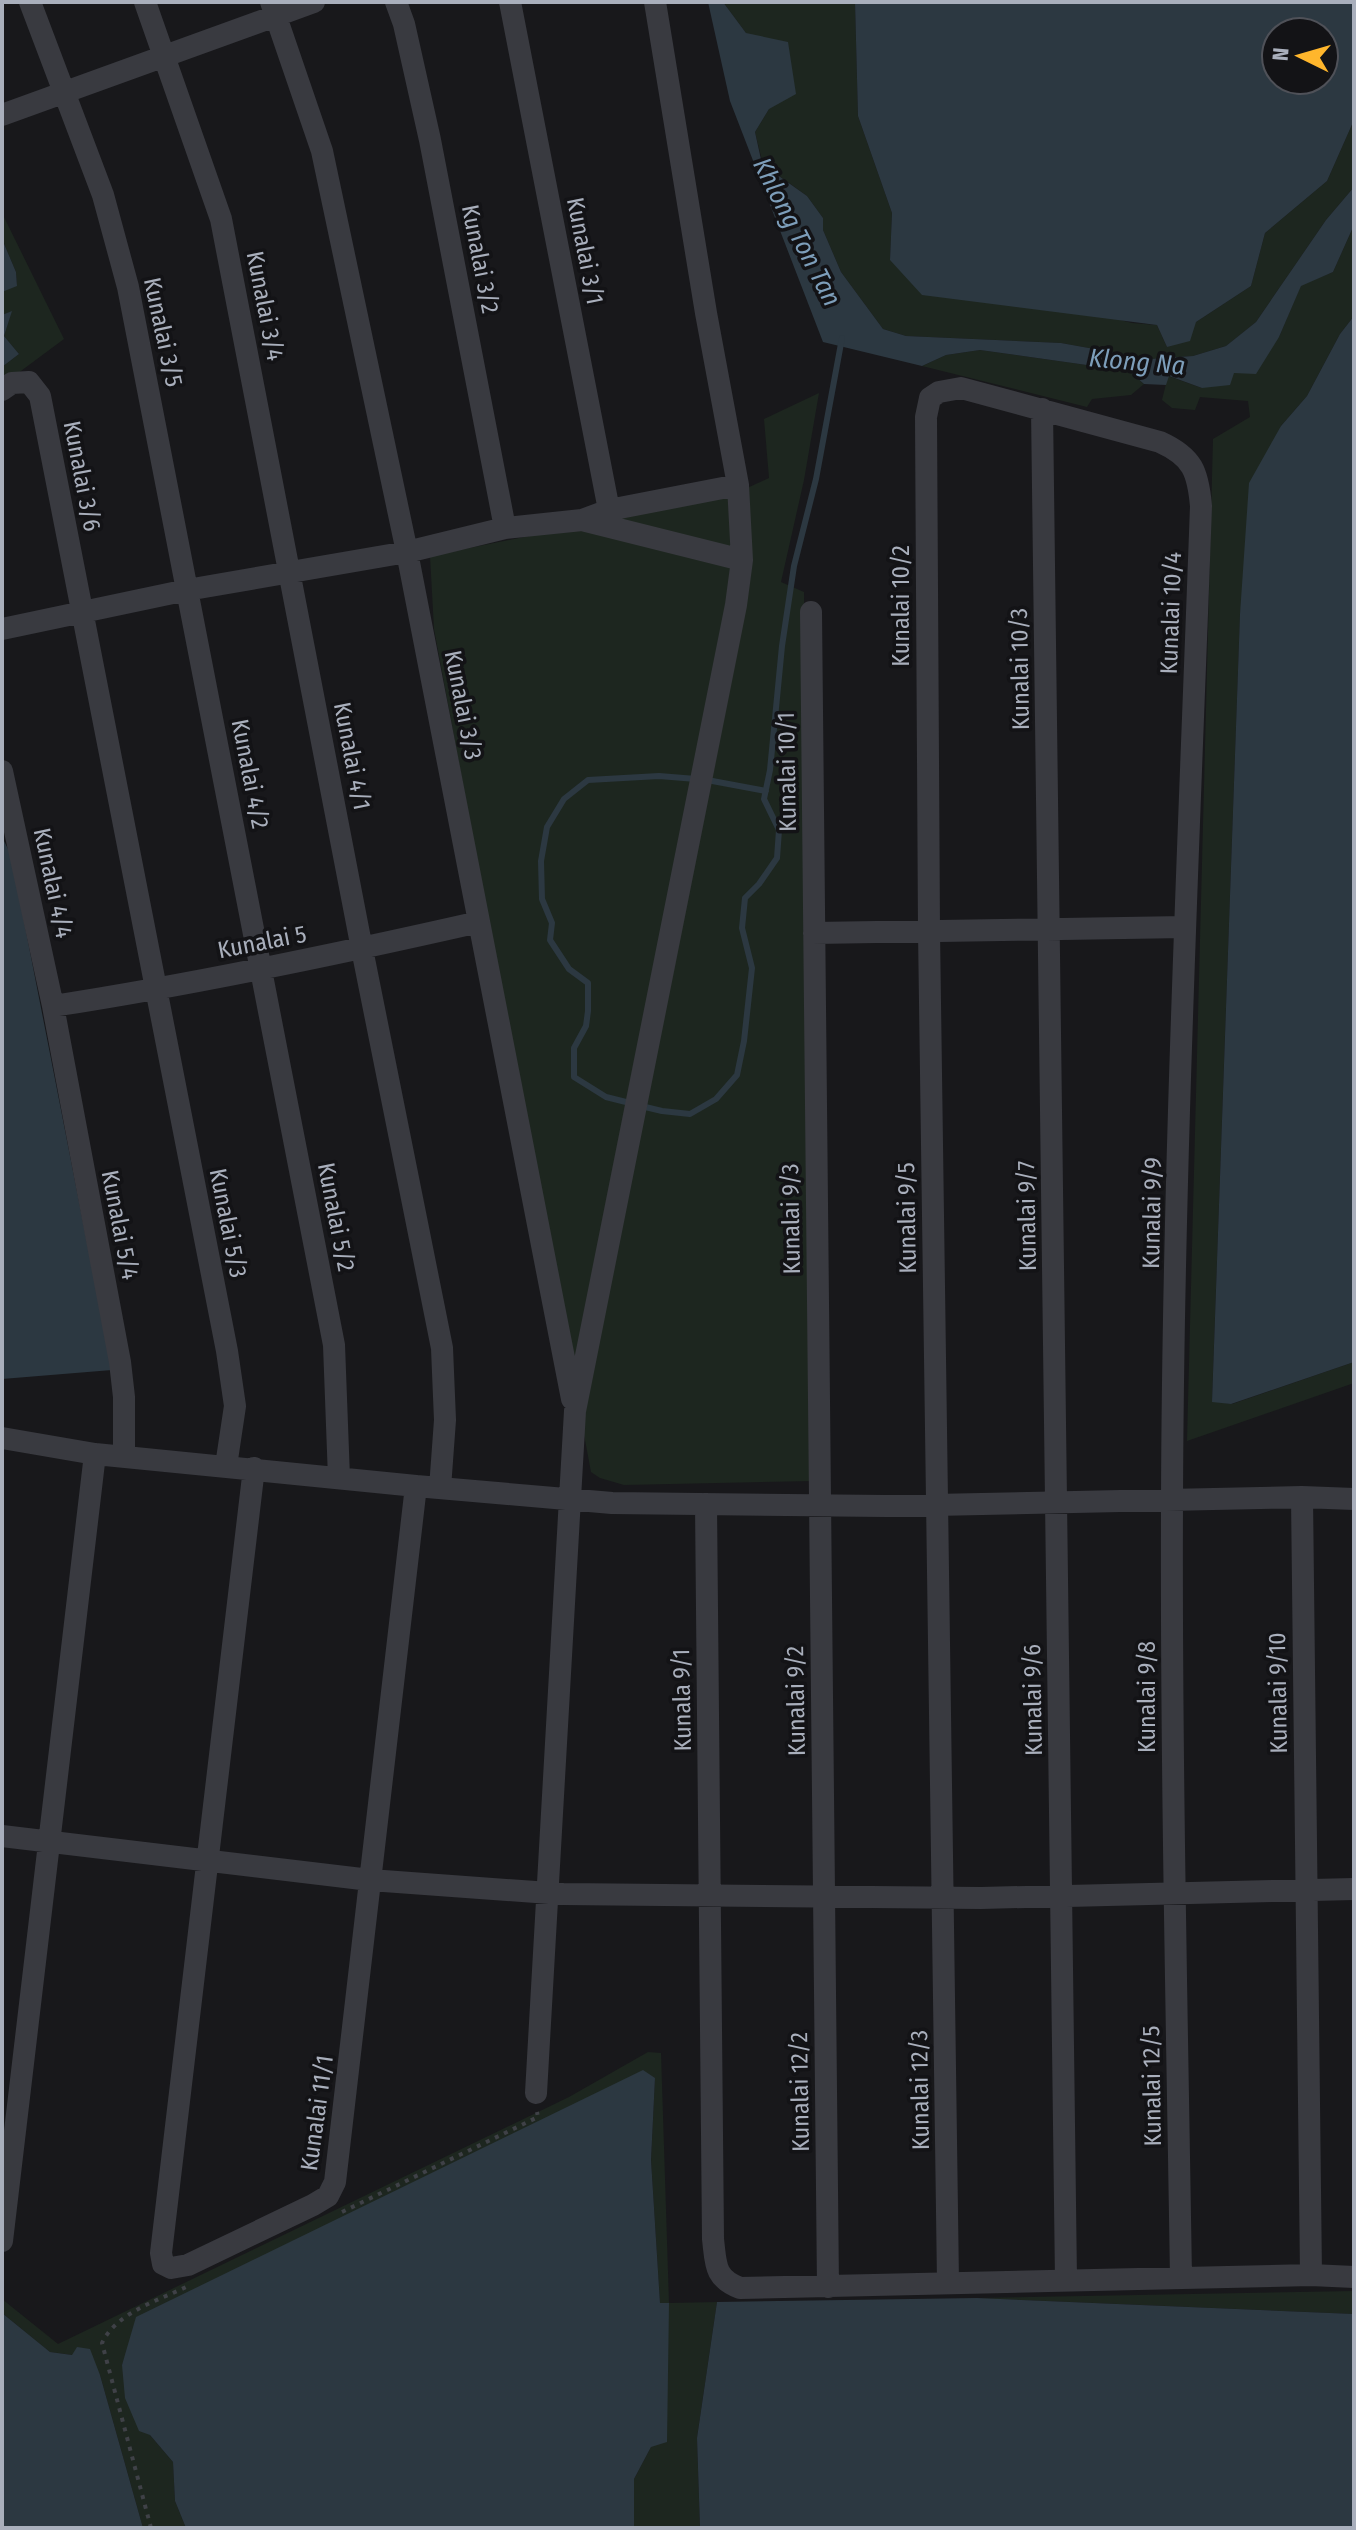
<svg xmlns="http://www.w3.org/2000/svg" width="1356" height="2530" font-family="'Fira Sans Condensed',sans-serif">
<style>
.green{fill:#1d261f}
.water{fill:#2c3841;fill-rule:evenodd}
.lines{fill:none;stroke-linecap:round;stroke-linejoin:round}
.stream{stroke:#2c3841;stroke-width:6}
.path{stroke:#3f4147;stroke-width:4;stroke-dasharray:4 6;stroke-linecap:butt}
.minor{stroke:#393a40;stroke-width:22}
.labels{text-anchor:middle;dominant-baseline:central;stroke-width:7;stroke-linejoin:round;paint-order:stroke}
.street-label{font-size:24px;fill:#a9afbc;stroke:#131316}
.water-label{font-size:26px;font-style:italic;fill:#7d9eba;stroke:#131316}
</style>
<rect width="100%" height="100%" fill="#18181b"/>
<path class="green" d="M723,2H855L858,116L892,213L890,260L1132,323L1157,325L1167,347L1196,322L1251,286L1265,233L1327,181L1354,120V187L1326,220L1256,322L1226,346L1193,356L1150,359L1061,343L906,336L883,329L841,272L823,230V218L807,196L763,164L755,132L769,109L746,33Z
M2,213L64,339L2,385V367L19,354L4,336L11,312L2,315V290L17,284L16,272L2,239Z
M1354,225V316L1340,334L1307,396L1281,426L1240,614L1212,1401L1232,1404L1354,1362V1383L1187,1441L1213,439L1250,417L1248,401L1200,397L1195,410L1172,408L1162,400L1168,376L1202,388L1234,372L1279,337L1301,285L1333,272Z
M980,350L1129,371L1144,384L1131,395L1092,399L1087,407L922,366L946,355Z
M819,393L804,480L781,582L804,592L810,1393L814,1481L624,1485L600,1478L591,1472L434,629L430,556L732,495L769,478L764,419Z
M648,2052L661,2053L669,2303L717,2302L697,2438L700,2528H634V2479L651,2447L669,2303H660L651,2160L655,2078L129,2346L122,2365L150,2435L173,2462L175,2501L186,2528H143L100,2375L72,2355L50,2352L2,2313V2299L58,2344L569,2097Z
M1354,2291V2314L977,2298Z"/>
<path class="water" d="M708,2H723L746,33L788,42L796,94L769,109L755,132L762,164L807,196L823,218V230L841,272L883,329L906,336L1061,343L1150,359L1193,356L1226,346L1256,322L1326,220L1354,187V225L1333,272L1301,286L1279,337L1256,374L1234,373L1230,385L1202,388L1169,376L1166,385L1144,384L1129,371L980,350L946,355L922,366L823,342L730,101Z
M855,2H1354V120L1327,181L1265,233L1251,286L1196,322L1190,341L1167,347L1157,325L922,295L890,260L892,213L858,116ZM1324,32V80H1276V32Z
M2,239L16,272L17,286L2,292Z
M12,311L4,336L19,354L2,367V315Z
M1354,316V1362L1231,1404L1212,1402L1240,614L1249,483L1281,426L1307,396L1340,334Z
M2,837L11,855L112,1370L2,1379Z
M643,2070L655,2078L651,2160L660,2303H669L667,2442L651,2447L634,2479V2528H186L175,2501L173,2462L150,2435L139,2431L125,2398L122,2365L136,2317Z
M977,2298L1354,2314V2528H700L697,2438L717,2302Z
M2,2313L50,2352L72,2355L77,2347L90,2349L100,2375L143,2528H2Z"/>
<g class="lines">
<path class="stream" d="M707,780L766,791
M630,1103L606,1097L574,1077V1048L586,1026L588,1011V983L569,969L550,940L552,923L542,899L541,861L547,827L564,799L588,780L659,776L696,779
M641,1106L662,1111L690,1114L716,1099L737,1075L744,1041L752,968L742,928L745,898L759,884L777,858L779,830L764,799L770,770L782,646L794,566L816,479L842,338"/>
<path class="path" d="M342,2212L538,2117L537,2112
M151,2528L102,2343C116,2313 157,2301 186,2287"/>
<path class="minor" d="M30,2L103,195L128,287L334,1345L339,1478
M145,2L221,219L362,949L442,1348L445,1420L440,1488
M271,2L322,151L407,552L572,1399
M396,2L404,24L430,140L505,528
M510,2L609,510
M2,115L314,2
M2,390L12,383L29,382L40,396L227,1351L235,1406L226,1466
M1042,409L1066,2280
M582,520L742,560
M811,612L828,2287
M2,629L187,590L407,552L505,528L582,520L609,510L738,485
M2,771L53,1006L120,1362L124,1397V1455
M814,933L1185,927
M53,1006C196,984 338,954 479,922
M2,1438L95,1454L416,1486L612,1503L886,1506L1302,1497L1354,1499
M254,1468L161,2253L163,2264L171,2268L188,2265L313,2205L328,2196L335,2182L416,1486
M1302,1497L1311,2275
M706,1504L713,2239C716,2264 714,2278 740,2288L1311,2275L1354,2277
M2,1836L370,1880L563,1894L981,1898L1354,1889
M536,2093L575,1411L736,605L742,560L738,485L706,313L655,2
M2,2241L95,1454
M948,2282L929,931L926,417L930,398L939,392L961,388L1160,442C1193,457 1198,472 1201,506C1189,838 1173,1171 1172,1503C1171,1761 1177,2020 1181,2278"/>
</g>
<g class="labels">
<g class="street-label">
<text transform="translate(585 251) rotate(79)">Kunalai 3/1</text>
<text transform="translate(480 259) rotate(79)">Kunalai 3/2</text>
<text transform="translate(265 306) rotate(79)">Kunalai 3/4</text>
<text transform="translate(163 332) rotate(78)">Kunalai 3/5</text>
<text transform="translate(82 476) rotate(79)">Kunalai 3/6</text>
<text transform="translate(901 606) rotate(-90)">Kunalai 10/2</text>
<text transform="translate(1171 613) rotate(-88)">Kunalai 10/4</text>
<text transform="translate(1020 669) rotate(-91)">Kunalai 10/3</text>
<text transform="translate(463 705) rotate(79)">Kunalai 3/3</text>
<text transform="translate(352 756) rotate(79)">Kunalai 4/1</text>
<text transform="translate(787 772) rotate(-91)">Kunalai 10/1</text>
<text transform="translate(250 774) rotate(79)">Kunalai 4/2</text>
<text transform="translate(53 883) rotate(78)">Kunalai 4/4</text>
<text transform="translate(262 942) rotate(-11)">Kunalai 5</text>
<text transform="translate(1152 1213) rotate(-89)">Kunalai 9/9</text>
<text transform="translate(1027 1216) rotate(-91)">Kunalai 9/7</text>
<text transform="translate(336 1217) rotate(79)">Kunalai 5/2</text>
<text transform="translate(907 1218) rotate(-91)">Kunalai 9/5</text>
<text transform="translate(791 1219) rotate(-91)">Kunalai 9/3</text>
<text transform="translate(228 1223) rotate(79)">Kunalai 5/3</text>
<text transform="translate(120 1225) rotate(79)">Kunalai 5/4</text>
<text transform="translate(1278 1693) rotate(-91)">Kunalai 9/10</text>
<text transform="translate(1147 1697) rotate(-90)">Kunalai 9/8</text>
<text transform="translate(682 1700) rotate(-91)">Kunala 9/1</text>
<text transform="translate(1033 1700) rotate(-91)">Kunalai 9/6</text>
<text transform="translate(796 1701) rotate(-91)">Kunalai 9/2</text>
<text transform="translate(1152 2086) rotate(-91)">Kunalai 12/5</text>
<text transform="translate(920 2090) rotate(-91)">Kunalai 12/3</text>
<text transform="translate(800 2092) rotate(-91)">Kunalai 12/2</text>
<text transform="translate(317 2113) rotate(-82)">Kunalai 11/1</text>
</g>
<g class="water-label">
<text transform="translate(797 232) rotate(63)">Khlong Ton Tan</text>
<text transform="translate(1137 362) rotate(5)">Klong Na</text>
</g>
</g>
<rect width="1356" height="2530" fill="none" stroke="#a9afbc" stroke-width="8"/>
<g transform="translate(1300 56) rotate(275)"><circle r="38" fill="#131316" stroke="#4f5158" stroke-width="2"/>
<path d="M0-6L14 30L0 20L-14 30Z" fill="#ffb62c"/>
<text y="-12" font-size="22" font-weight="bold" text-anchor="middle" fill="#a9afbc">N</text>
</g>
</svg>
